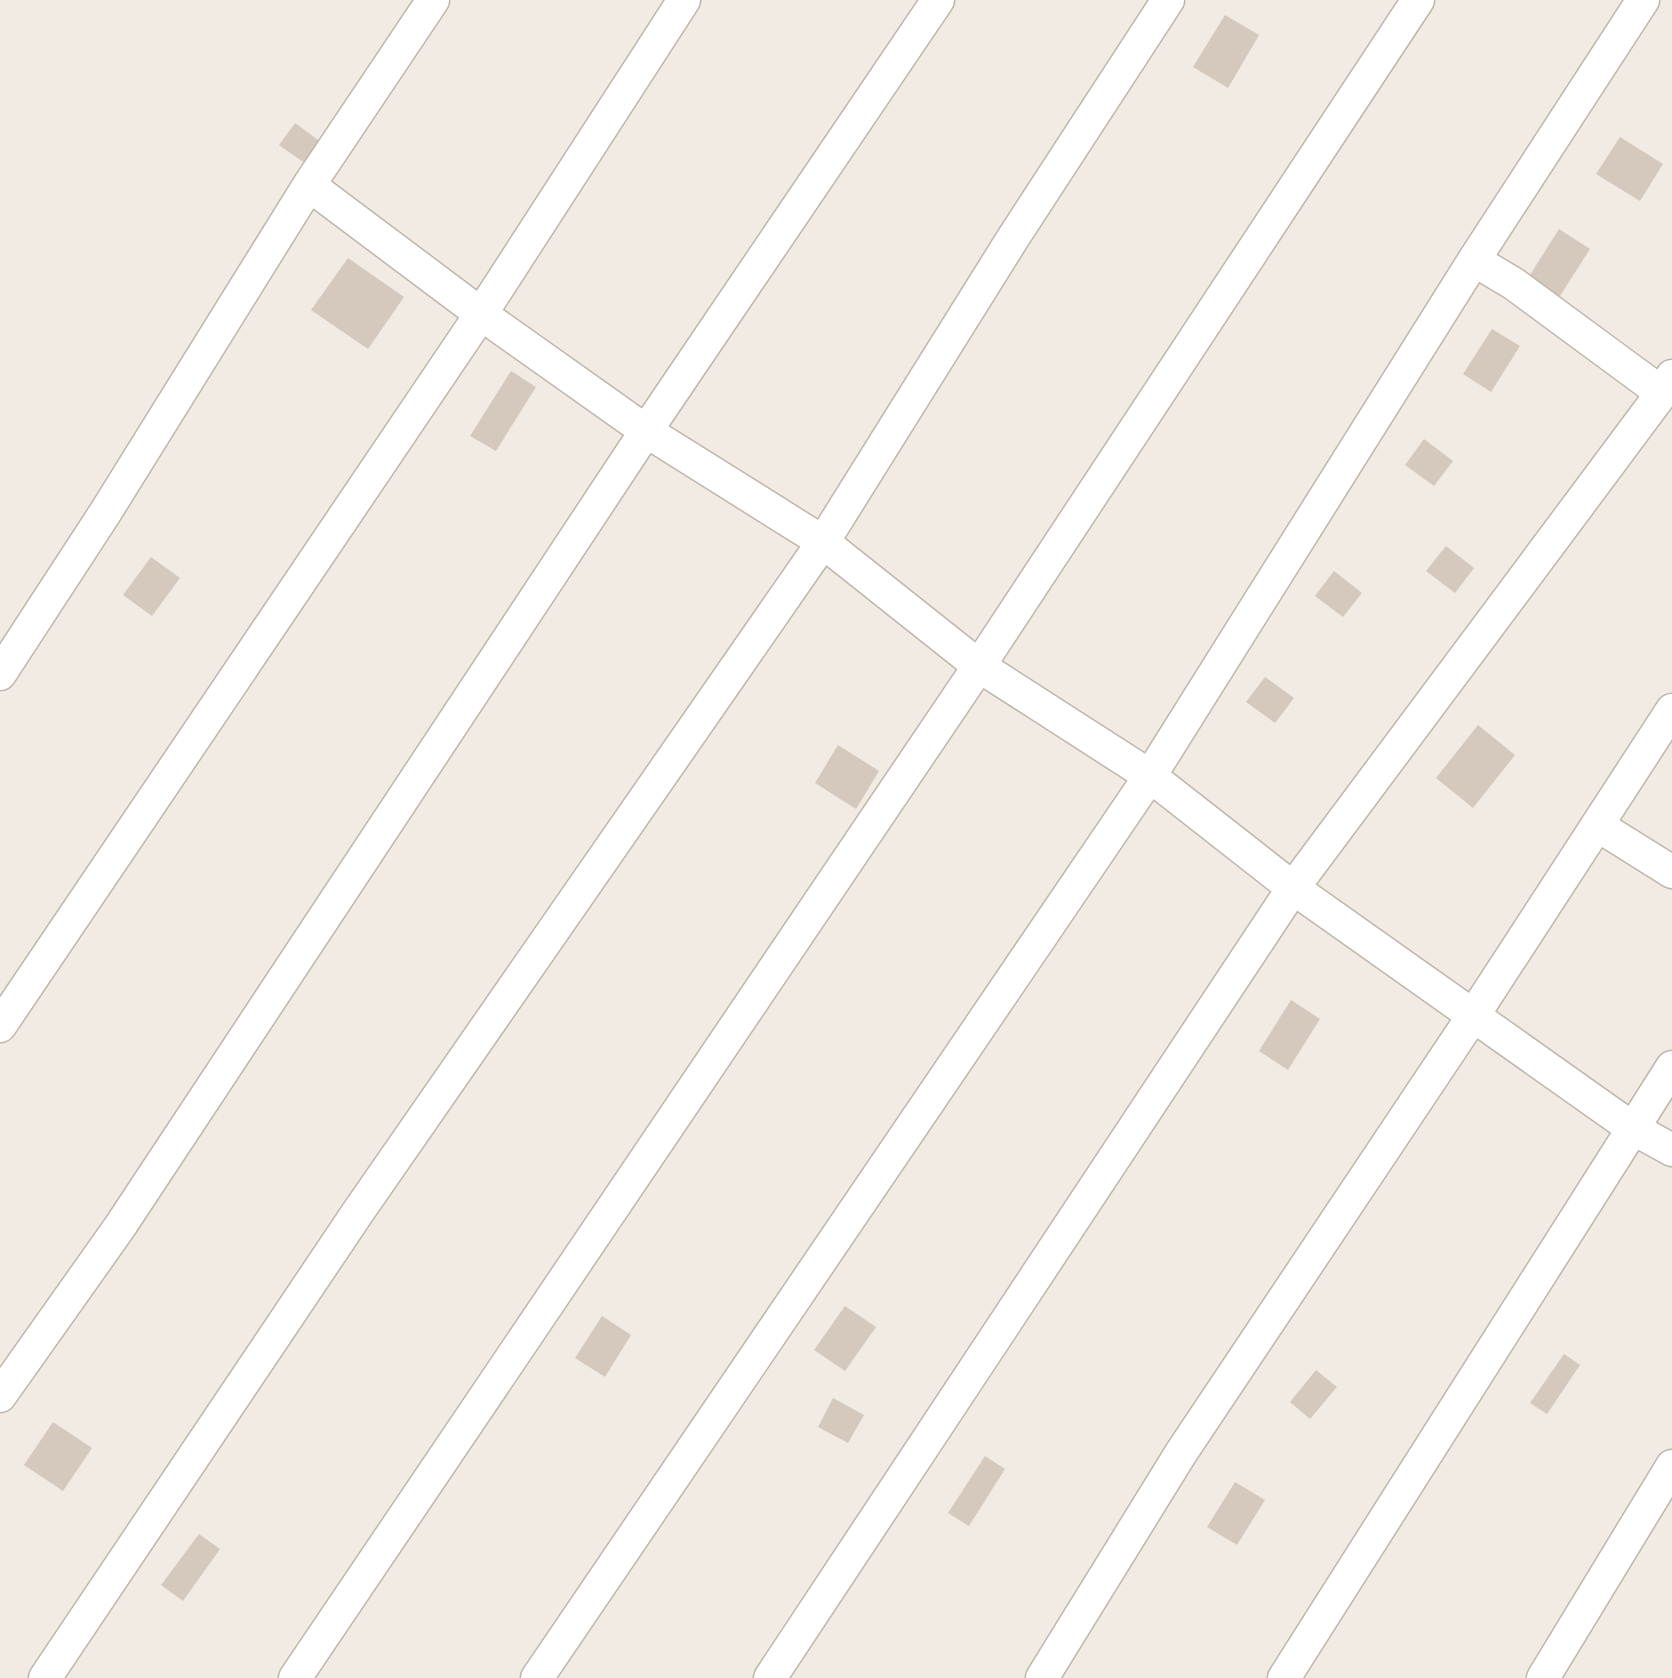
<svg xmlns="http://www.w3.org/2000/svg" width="1672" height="1678" font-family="Raleway,sans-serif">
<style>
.building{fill:#d5c8bc}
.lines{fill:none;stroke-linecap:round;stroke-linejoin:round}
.street-casing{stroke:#bfb5aa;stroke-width:35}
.street{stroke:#fff;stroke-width:32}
</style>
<rect width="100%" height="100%" fill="#f1ebe4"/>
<path class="building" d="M1225,15L1259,35L1228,88L1193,67Z
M295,123L321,142L306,164L279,145Z
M1620,137L1663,164L1640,201L1596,174Z
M1559,229L1590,249L1556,302L1525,283Z
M348,258L404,297L368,349L311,310Z
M1492,329L1520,346L1491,392L1463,374Z
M511,371L536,387L496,451L470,436Z
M1424,439L1453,461L1434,486L1405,465Z
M1446,546L1474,568L1455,593L1426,571Z
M151,557L180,578L152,616L123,595Z
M1334,571L1362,593L1343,617L1315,596Z
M1265,677L1294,698L1275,723L1246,702Z
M1478,725L1515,755L1473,808L1436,778Z
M838,745L879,771L856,809L815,783Z
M1291,1000L1320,1019L1288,1070L1259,1051Z
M845,1306L876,1327L845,1371L814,1350Z
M602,1316L631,1335L605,1377L575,1358Z
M1564,1354L1580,1365L1547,1414L1530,1403Z
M1316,1370L1337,1387L1310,1419L1290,1402Z
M833,1398L864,1415L848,1443L818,1427Z
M53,1422L92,1448L63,1491L24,1465Z
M985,1456L1005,1469L969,1526L948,1513Z
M1235,1482L1265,1500L1237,1545L1207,1527Z
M199,1534L220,1549L183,1601L161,1585Z"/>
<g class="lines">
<g class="street-casing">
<path id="street" d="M309,185L481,314L646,431L823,542L979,666L1150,776L1293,888L1632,1128L1672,1150
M1474,260L1514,284L1662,393
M0,674L105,513L309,185L433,0
M1597,825L1672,872
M0,1026L481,314L684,0
M0,1396L119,1228L646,431L938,0
M45,1678L358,1212L823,542L1013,238L1168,0
M295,1678L979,666L1418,0
M537,1678L1150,776L1474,260L1643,0
M770,1678L1293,888L1662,393L1672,376
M1042,1678L1181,1453L1473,1016L1672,710
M1284,1678L1672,1067
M1543,1678L1672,1466"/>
</g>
<use href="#street" class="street"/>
</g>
</svg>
